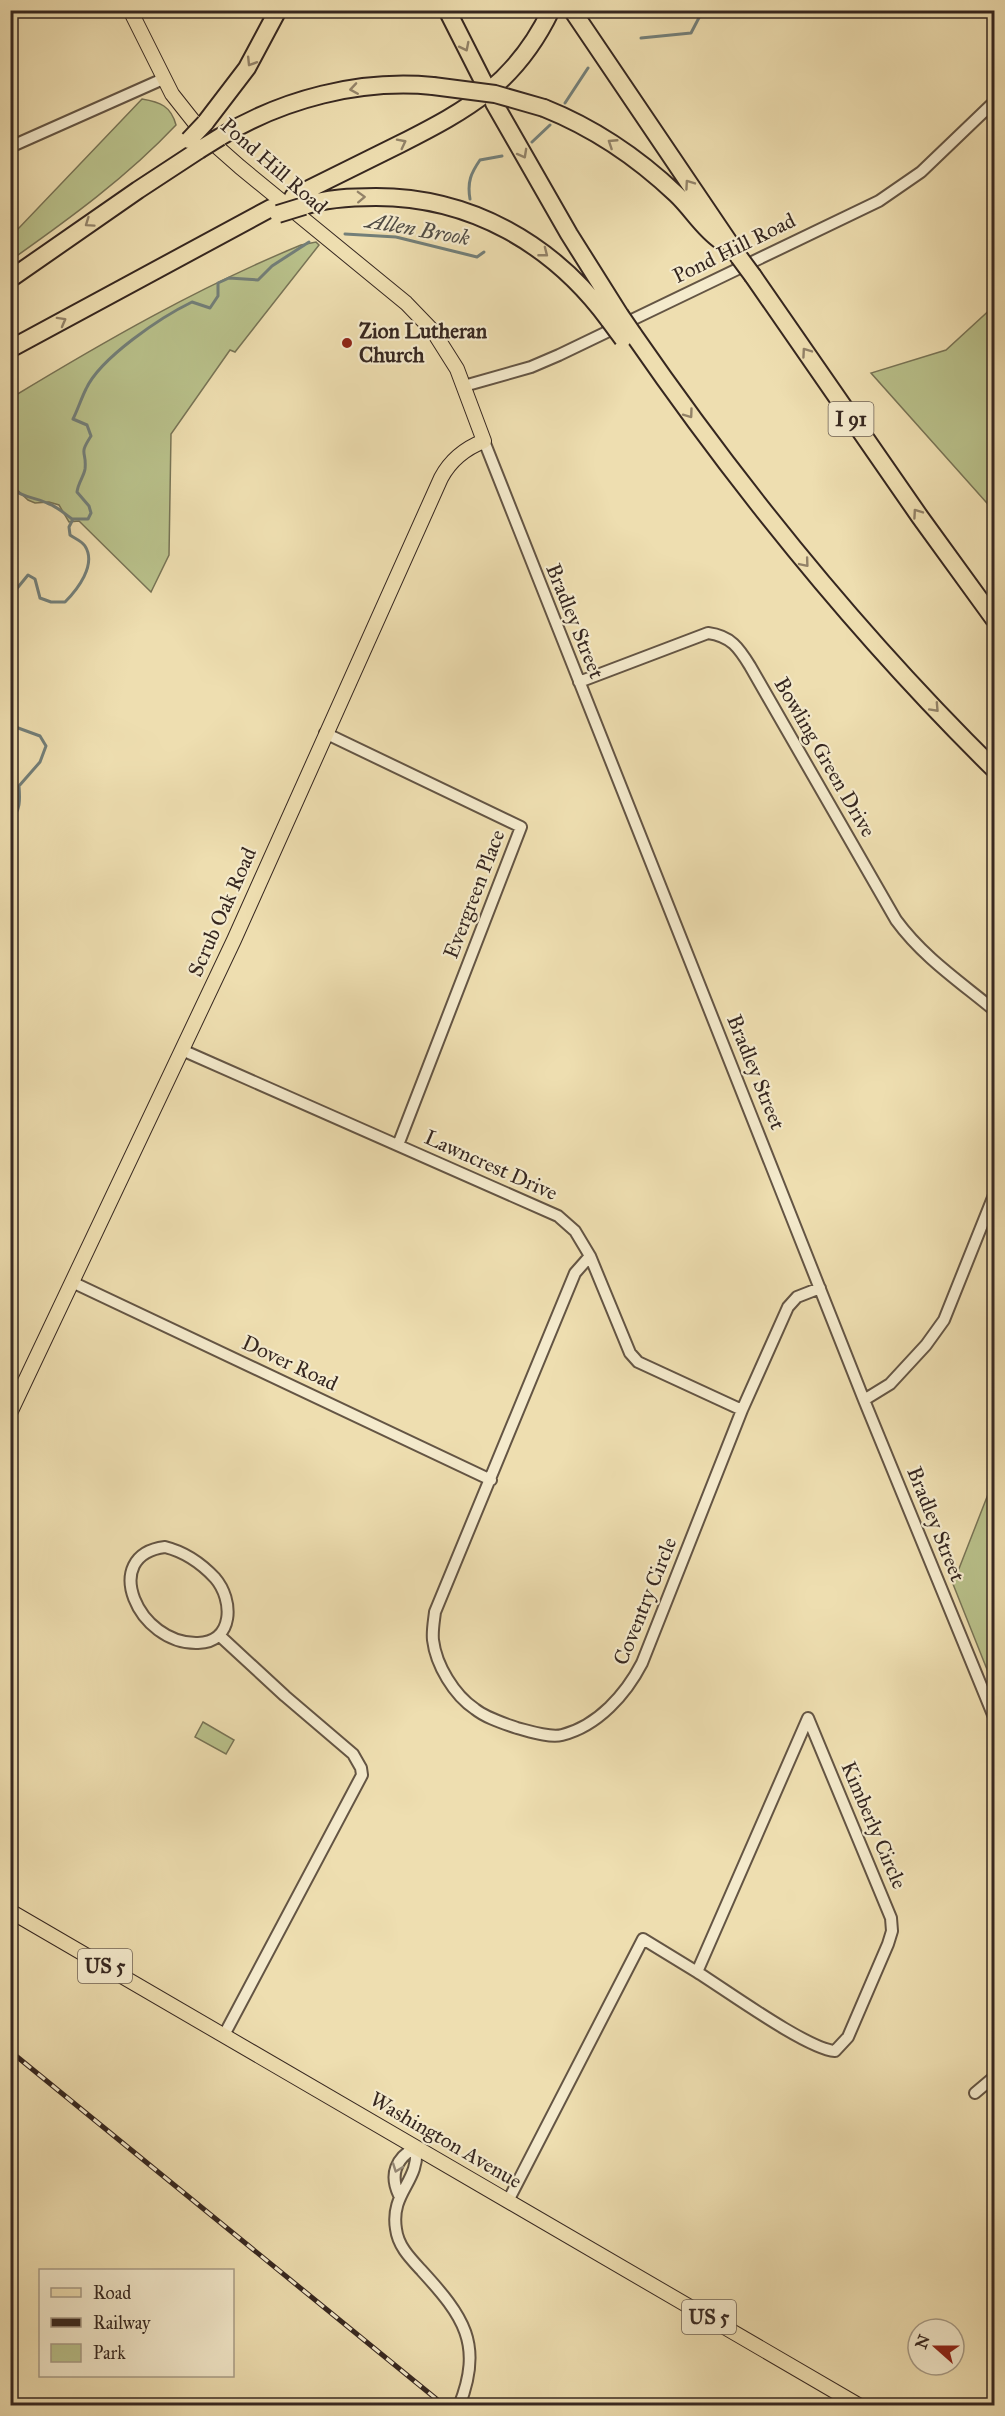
<svg xmlns="http://www.w3.org/2000/svg" width="1005" height="2416" font-family="'IM FELL Great Primer',serif">
<style>
.green{fill:#b9c18b;stroke:#787456;stroke-width:1.5}
.lines{fill:none;stroke-linecap:round;stroke-linejoin:round}
.stream{stroke:#737f79;stroke-width:3}
.minor-casing{stroke:#645544;stroke-width:14}
.major-casing{stroke:#362720;stroke-width:16}
.highway-casing{stroke:#362720;stroke-width:20}
.minor{stroke:#f4eacc;stroke-width:10}
.major{stroke:#eedeb0;stroke-width:14}
.highway{stroke:#eedeb0;stroke-width:16}
.rail-casing{stroke:#362720;stroke-width:5}
.rail{stroke:#f4eacc;stroke-width:3;stroke-dasharray:9;stroke-linecap:butt}
.highway-bridge-casing{stroke:#362720;stroke-width:20;stroke-linecap:butt}
.highway-bridge{stroke:#eedeb0;stroke-width:16}
.oneway{stroke:#928268}
.oneway2{stroke:#958876}
.poi-dot{fill:#8f2418;stroke:#f4eacc;stroke-width:2}
.labels{text-anchor:middle;dominant-baseline:central;stroke-width:4.5;stroke-linejoin:round;paint-order:stroke}
.shield{fill:#f4eacc;stroke:#6f6254;stroke-width:1.5}
.shield-label{font-size:20px;font-weight:bold;fill:#362720}
.street-label{font-size:21px;fill:#362720;stroke:#f4eacc}
.poi-label{font-size:21px;font-weight:bold;fill:#362720;stroke:#f4eacc;text-anchor:start}
.water-label{font-size:22px;font-style:italic;fill:#504c45;stroke:#f4eacc}
</style>
<rect width="100%" height="100%" fill="#eedeb0"/>
<filter id="stains"><feTurbulence type="fractalNoise" baseFrequency=".00333" numOctaves="4"/><feColorMatrix values="0 0 0 0 .2 0 0 0 0 .09 0 0 0 0 .02 0 0 0 .5 -.17"/></filter>
<radialGradient id="worn" r=".72"><stop offset=".6" stop-color="#630" stop-opacity="0"/><stop offset="1" stop-color="#630" stop-opacity=".3"/></radialGradient>
<path class="green" d="M142,99C160,102 171,106 176,125C127,177 69,219 11,260V234L18,229Z
M316,242L319,245L235,352L230,350L171,434L169,555L151,592L79,521L69,522L59,505L49,502L35,503L28,500L11,484V398C105,341 199,287 301,245Z
M994,306V511L871,373L946,350Z
M994,1479V1687L953,1584Z
M203,1722L234,1740L226,1754L195,1737Z"/>
<g class="lines">
<path class="stream" d="M641,38L691,33L703,10
M565,103L588,68
M532,142L550,125
M470,199C467,182 471,173 480,160L502,156
M345,234L396,237L477,257L484,252
M10,488C26,499 32,496 47,503C56,506 64,513 72,519
M10,597L28,575L35,579L40,598L51,602H65C77,590 97,565 85,546C82,541 74,538 70,535L69,527L73,519H88L91,513L89,506L77,492C78,483 84,476 85,469C87,450 78,456 91,436L87,425L73,419C78,409 81,399 86,389C100,358 161,317 192,302L210,308L218,296V283L229,278L258,280L272,266L309,242
M10,725L40,736L46,746L40,762L19,786C20,799 21,811 10,821"/>
<g class="minor-casing">
<path id="minor" d="M10,147L163,79
M464,386L531,367L559,355L879,201L921,172L994,102
M484,441L864,1400L994,1717
M579,682L708,633C731,636 739,648 750,666L896,920C923,957 959,981 994,1010
M325,733L521,827L398,1145
M182,1050L558,1216L575,1231L590,1256L630,1353L638,1362L742,1410
M590,1256L575,1273L435,1612C434,1621 432,1631 433,1640C436,1665 454,1695 475,1709C486,1718 503,1723 517,1728C529,1731 549,1738 562,1735C598,1726 626,1694 642,1663L742,1410L788,1307L797,1297L820,1288
M72,1282L491,1480
M864,1400L890,1384L926,1345L944,1320L994,1195
M165,1547C185,1552 201,1563 215,1578C234,1600 234,1642 198,1643C138,1645 99,1555 165,1547Z
M220,1636L285,1696L353,1754L361,1768L362,1775L224,2035
M808,1718L891,1918L892,1931L888,1944L848,2037L835,2051C807,2049 726,1990 697,1972Z
M975,2093L994,2077
M399,2195C389,2174 396,2158 416,2147C420,2182 390,2192 396,2229C398,2246 410,2258 422,2271C463,2316 484,2344 459,2406
M508,2201L643,1939L697,1972"/>
</g>
<g class="major-casing">
<path id="major" d="M10,1413L234,940L441,478C450,461 466,448 484,441L457,369L433,331L406,303L240,167L206,137L172,94L130,10
M10,1911L860,2406"/>
</g>
<g class="highway-casing">
<path id="highway" d="M447,10L484,83
M572,10L739,257
M494,103L569,234L620,315
M544,108C594,128 637,157 676,194C692,209 703,229 721,241
M205,123L247,68L278,10
M220,137C283,99 359,79 433,86
M293,197C329,179 364,162 400,144C469,109 516,83 551,10
M304,206C327,198 352,197 376,197C471,197 553,244 609,320
M753,276L920,517L994,619
M10,279L138,190L199,150
M633,334C741,490 859,636 994,769
M10,349L271,208"/>
</g>
<use href="#minor" class="minor"/>
<use href="#major" class="major"/>
<use href="#highway" class="highway"/>
<g class="rail-casing">
<path id="rail" d="M10,2051L445,2406"/>
</g>
<use href="#rail" class="rail"/>
<g class="highway-bridge-casing">
<path id="highway-bridge" d="M433,86L495,94L544,108
M189,140L205,123
M199,150L220,137
M278,214L304,206
M739,257L753,276
M620,315L633,334
M609,320L623,339"/>
</g>
<use href="#highway-bridge" class="highway-bridge"/>
</g>
<defs><path id="oneway-chevron" d="M-2-3.5L2.5 0L-2 3.5" fill="none" stroke-width="1.6" stroke-linecap="round" stroke-linejoin="round" transform="scale(1.5)"/></defs>
<g class="oneway">
<use href="#oneway-chevron" transform="translate(465 47) rotate(63)"/>
<use href="#oneway-chevron" transform="translate(251 62) rotate(122)"/>
<use href="#oneway-chevron" transform="translate(354 89) rotate(171)"/>
<use href="#oneway-chevron" transform="translate(402 143) rotate(-27)"/>
<use href="#oneway-chevron" transform="translate(612 143) rotate(-147)"/>
<use href="#oneway-chevron" transform="translate(523 154) rotate(61)"/>
<use href="#oneway-chevron" transform="translate(689 184) rotate(-125)"/>
<use href="#oneway-chevron" transform="translate(361 197) rotate(-2)"/>
<use href="#oneway-chevron" transform="translate(89 223) rotate(145)"/>
<use href="#oneway-chevron" transform="translate(544 253) rotate(38)"/>
<use href="#oneway-chevron" transform="translate(62 321) rotate(-29)"/>
<use href="#oneway-chevron" transform="translate(806 352) rotate(-125)"/>
<use href="#oneway-chevron" transform="translate(689 414) rotate(54)"/>
<use href="#oneway-chevron" transform="translate(917 513) rotate(-125)"/>
<use href="#oneway-chevron" transform="translate(805 563) rotate(50)"/>
<use href="#oneway-chevron" transform="translate(935 708) rotate(47)"/>
</g>
<use class="oneway2" href="#oneway-chevron" transform="translate(397 2168) rotate(110)"/>
<circle class="poi-dot" cx="347" cy="343" r="6"/>
<g class="labels">
<g class="shield">
<rect x="828.5" y="402" width="45" height="34" rx="4.5"/>
<rect x="78" y="1949" width="54" height="34" rx="4.5"/>
<rect x="682" y="2300" width="54" height="34" rx="4.5"/>
</g>
<g class="shield-label">
<text x="851" y="419">I 91</text>
<text x="105" y="1966">US 5</text>
<text x="709" y="2317">US 5</text>
</g>
<g class="street-label">
<text transform="translate(274 166) rotate(41)">Pond Hill Road</text>
<text transform="translate(734 248) rotate(-26)">Pond Hill Road</text>
<text transform="translate(575 621) rotate(68)">Bradley Street</text>
<text transform="translate(825 757) rotate(60)">Bowling Green Drive</text>
<text transform="translate(474 894) rotate(-69)">Evergreen Place</text>
<text transform="translate(222 912) rotate(-66)">Scrub Oak Road</text>
<text transform="translate(756 1072) rotate(68)">Bradley Street</text>
<text transform="translate(491 1165) rotate(24)">Lawncrest Drive</text>
<text transform="translate(290 1363) rotate(25)">Dover Road</text>
<text transform="translate(936 1524) rotate(68)">Bradley Street</text>
<text transform="translate(645 1601) rotate(-68)">Coventry Circle</text>
<text transform="translate(874 1825) rotate(67)">Kimberly Circle</text>
<text transform="translate(446 2140) rotate(30)">Washington Avenue</text>
</g>
<g class="poi-label">
<text x="359" y="331">Zion Lutheran<tspan x="359" dy="24">Church</tspan></text>
</g>
<g class="water-label">
<text transform="translate(418 229) rotate(10)">Allen Brook</text>
</g>
</g>
<rect width="1005" height="2416" fill="none" stroke="#eedeb0" stroke-width="36"/>
<rect x="12" y="12" width="981" height="2392" fill="none" stroke="#362720" stroke-width="3"/>
<rect x="18" y="18" width="969" height="2380" fill="none" stroke="#362720" stroke-width="1.5"/>
<rect x="39" y="2269" width="195" height="108" fill="#f4eacc" stroke="#a89c87" stroke-width="1.5"/>
<rect x="51" y="2288" width="30" height="9" fill="#eedeb0" stroke="#a89c87" stroke-width="1.5"/>
<text x="93" y="2299" font-size="18" fill="#362720">Road</text>
<rect x="51" y="2318" width="30" height="9" fill="#362720" stroke="#a89c87" stroke-width="1.5"/>
<text x="93" y="2329" font-size="18" fill="#362720">Railway</text>
<rect x="51" y="2344" width="30" height="18" fill="#b9c18b" stroke="#a89c87" stroke-width="1.5"/>
<text x="93" y="2359" font-size="18" fill="#362720">Park</text>
<g transform="translate(936 2347) rotate(291)"><circle r="28" fill="#f4eacc" stroke="#a89c87" stroke-width="1.5"/>
<path d="M0-4.5L10 22L0 15L-10 22Z" fill="#8f2418"/>
<text y="-9" font-size="16" font-weight="bold" text-anchor="middle" fill="#362720">N</text>
</g>
<rect width="100%" height="100%" filter="url(#stains)"/>
<rect width="100%" height="100%" fill="url(#worn)"/>
</svg>
